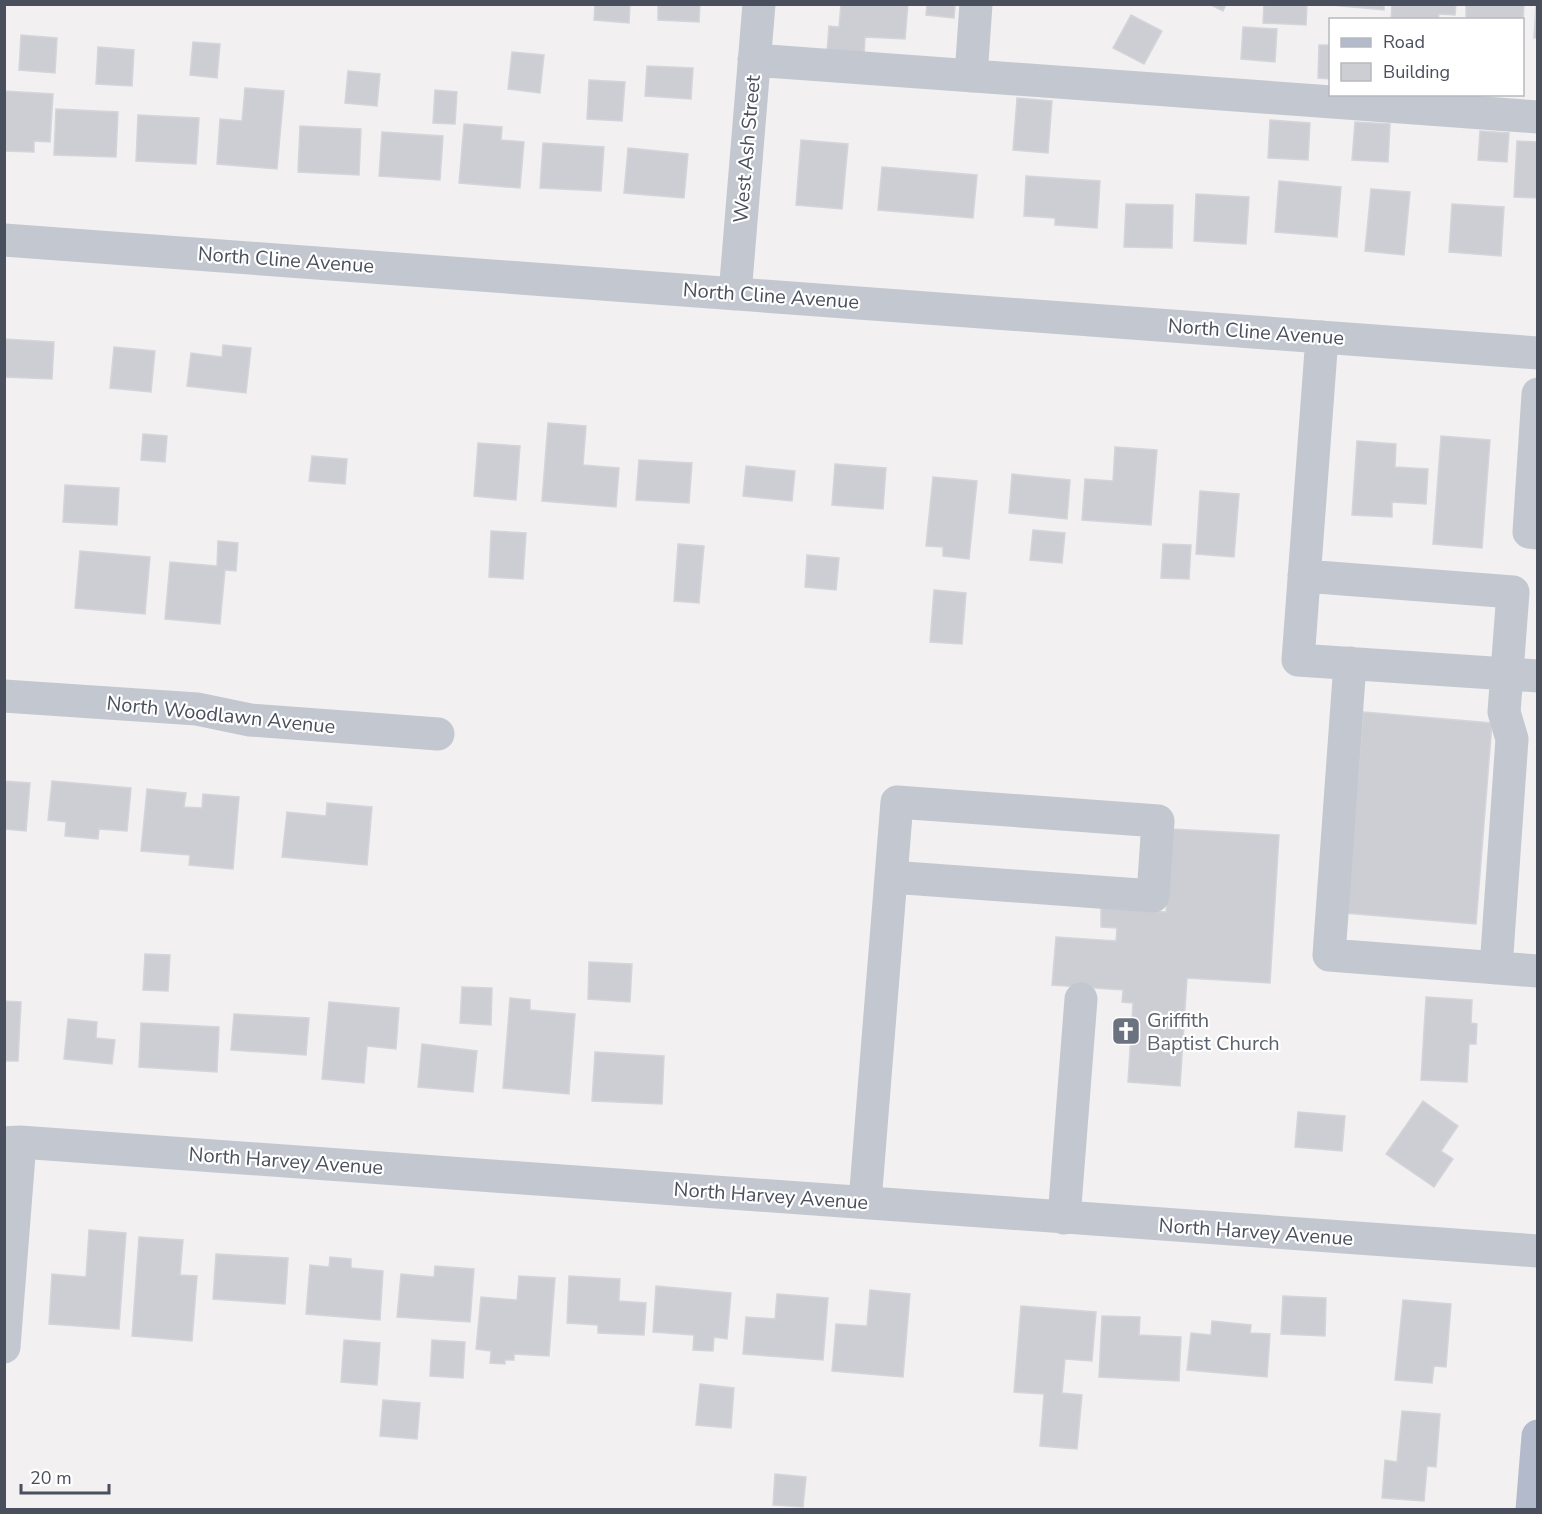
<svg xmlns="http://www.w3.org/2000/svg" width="1542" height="1514" font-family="'Nunito Sans',sans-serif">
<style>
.building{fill:#cdced4;stroke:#d4d5db;stroke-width:1.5}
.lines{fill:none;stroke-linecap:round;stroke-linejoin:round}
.minor{stroke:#c2c7d0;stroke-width:33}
.major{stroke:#b2bacc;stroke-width:33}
.labels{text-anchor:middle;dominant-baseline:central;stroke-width:4.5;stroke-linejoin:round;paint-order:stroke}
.street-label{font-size:20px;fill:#494f5c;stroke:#fff}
.worship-label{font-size:20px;fill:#5b616d;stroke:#fff;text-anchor:start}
</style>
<rect width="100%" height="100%" fill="#f2f0f0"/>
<path class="building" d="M595,4H630L629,23L594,20Z
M658,4H700L699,22L658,20Z
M841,4H908L905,39L865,37L864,55L827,52L829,26L839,27Z
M927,4H955L954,18L926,15Z
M1209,4H1226L1223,11Z
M1264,4H1307L1306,25L1263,23Z
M1320,4H1384V10Z
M1392,4H1456L1455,15L1439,14L1438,20H1391Z
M1466,4H1524L1523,21L1466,18Z
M1536,4H1538V38H1534Z
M1131,15L1162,31L1144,64L1113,48Z
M1243,27L1277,29L1275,62L1241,59Z
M21,35L57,38L55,73L19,70Z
M193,42L220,44L217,78L190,75Z
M1319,45H1330V79L1318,78Z
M98,47L134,50L132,86L96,84Z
M512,52L544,55L540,93L508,89Z
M647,66L693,68L691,99L645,96Z
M348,71L380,74L377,106L345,103Z
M589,80L625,82L622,121L587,119Z
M245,88L284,91L277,169L217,164L220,119L242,121Z
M435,90L457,92L455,124L433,123Z
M4,91L53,94L50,142L34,141V152L4,151Z
M1017,98L1052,101L1048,153L1013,150Z
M56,109L118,112L116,157L54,155Z
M138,115L199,118L196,164L136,161Z
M1270,120L1310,123L1308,160L1268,158Z
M1355,122L1390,124L1388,162L1352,160Z
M464,124L502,127L501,140L524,142L520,188L459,183Z
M300,126L361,129L359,175L298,172Z
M1480,131L1509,133L1507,162L1478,160Z
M382,132L443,136L440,180L379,176Z
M801,140L848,144L842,209L796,205Z
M1517,141L1538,142V198L1514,197Z
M543,143L604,147L601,191L540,188Z
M628,148L688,154L684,198L624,193Z
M882,167L977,175L973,218L878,210Z
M1026,176L1100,181L1097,228L1055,225V218L1024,216Z
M1279,181L1341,187L1337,237L1275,232Z
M1371,189L1410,192L1404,255L1365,251Z
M1196,194L1249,197L1246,244L1194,241Z
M1126,204L1173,205L1172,248L1124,247Z
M1452,204L1504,207L1501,256L1449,252Z
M4,339L54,342L52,379L4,377Z
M223,345L251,348L246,393L187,386L191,353L222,357Z
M114,347L155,351L151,392L110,388Z
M548,423L586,426L583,465L619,468L616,507L542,501Z
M143,434L167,436L165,462L141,460Z
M1441,436L1490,440L1482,548L1433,544Z
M1357,441L1396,444L1395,467L1428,469L1426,504L1392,502V517L1352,515Z
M478,443L520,446L516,500L474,496Z
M1115,447L1157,450L1151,525L1082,520L1085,479L1113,481Z
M312,456L347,459L345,484L309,481Z
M639,460L692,463L689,503L636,500Z
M835,464L886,468L883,509L832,505Z
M746,466L795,471L792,501L743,496Z
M1012,474L1070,480L1067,519L1009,513Z
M933,477L977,481L969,559L943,556V547L926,546Z
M65,485L119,488L117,525L63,522Z
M1200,491L1239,494L1234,557L1196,554Z
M1033,530L1065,533L1062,563L1030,560Z
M491,531L526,533L523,579L489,577Z
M218,541L238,543L236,571L225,570L220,624L165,619L170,562L217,566Z
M678,544L704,546L699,603L674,601Z
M1163,544L1191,545L1189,579L1161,578Z
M80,551L150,557L145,614L75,608Z
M807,555L839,558L836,590L805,587Z
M934,590L966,593L962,644L930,642Z
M1363,712L1492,723L1476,924L1321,911L1350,874Z
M4,781L30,783L26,831L4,829Z
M52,781L131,788L127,831L99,829L98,839L65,836L66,822L48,820Z
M147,789L186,793L184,807L202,808L203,794L239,797L233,869L189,865L190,855L141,851Z
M327,803L372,807L367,865L282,857L287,812L326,816Z
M1171,829L1279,835L1270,983L1187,978L1180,1086L1128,1082L1133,1003L1122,1002L1123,990L1052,985L1056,937L1116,941L1117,928L1101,927V908L1166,912Z
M145,954L170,955L168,991L143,990Z
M589,962L632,964L630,1002L588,999Z
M462,987L492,988L491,1025L460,1023Z
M1426,997L1472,1000L1471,1023L1477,1024L1476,1044H1469L1467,1082L1421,1080Z
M510,998L530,1000V1010L575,1014L569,1094L503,1088Z
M4,1001L21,1002L18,1061H4Z
M329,1002L399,1008L396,1049L367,1046L364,1083L322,1079Z
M234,1014L309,1018L306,1055L231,1050Z
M68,1019L97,1022L96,1038L115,1040L112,1064L64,1059Z
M141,1023L219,1027L217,1072L139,1067Z
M422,1044L477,1051L473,1092L418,1087Z
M595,1052L664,1056L662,1104L592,1101Z
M1423,1101L1458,1126L1441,1151L1453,1159L1434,1187L1386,1154Z
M1298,1112L1345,1116L1342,1151L1295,1147Z
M89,1230L126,1233L119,1329L49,1324L52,1274L86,1277Z
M139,1237L183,1240L180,1275L197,1276L192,1341L132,1336Z
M216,1254L288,1258L285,1304L213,1299Z
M330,1257L351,1259V1268L383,1271L380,1320L306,1314L310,1265L329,1267Z
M435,1266L474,1269L470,1322L397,1317L401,1274L434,1277Z
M519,1276L555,1278L549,1356L514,1354V1360H505V1364L490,1363L491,1351L476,1349L481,1297L517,1300Z
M569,1276L620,1279L619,1301L646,1303L644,1335L598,1333V1325L567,1323Z
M656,1286L731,1293L727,1339L714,1337L713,1351L693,1350L694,1335L653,1332Z
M870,1290L910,1294L903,1377L832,1371L836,1324L867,1326Z
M777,1294L828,1298L823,1360L743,1354L746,1317L775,1319Z
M1283,1296L1326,1298L1325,1336L1281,1334Z
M1403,1300L1451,1304L1446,1367L1434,1366L1432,1383L1395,1380Z
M1021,1306L1096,1312L1092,1361L1065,1359L1062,1393L1082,1395L1077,1449L1040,1446L1044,1394L1014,1392Z
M1102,1316L1140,1317L1139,1335L1181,1337L1179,1381L1099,1377Z
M1212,1321L1251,1325L1250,1333L1270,1334L1267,1377L1187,1370L1191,1333L1211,1335Z
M344,1340L380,1343L377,1385L341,1382Z
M432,1340L465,1342L463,1378L430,1376Z
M700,1384L734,1388L731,1428L696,1425Z
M383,1400L420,1403L417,1439L380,1436Z
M1402,1411L1440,1414L1436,1467L1427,1466L1424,1501L1382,1498L1385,1460L1397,1462Z
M775,1474L806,1477L803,1507L773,1505Z"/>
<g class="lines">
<path class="minor" d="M754,60L1538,117
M971,76L976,4
M4,240L1538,353
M735,294L759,4
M1322,337L1298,660L1538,676
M1538,394L1529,532L1538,533
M1304,576L1513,592L1504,712L1512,739L1496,968
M1350,663L1329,955L1538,971
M4,696L197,709L250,720L438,734
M4,1143L20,1142L1538,1251
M865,1202L897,802L1158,821L1153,896L891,877
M1064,1218L1081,999
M4,1347L20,1142"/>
<path class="major" d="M1532,1510L1538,1436"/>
</g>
<defs>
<g id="church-square" transform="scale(1.5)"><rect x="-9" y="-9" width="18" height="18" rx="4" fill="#6b7280" stroke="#fff"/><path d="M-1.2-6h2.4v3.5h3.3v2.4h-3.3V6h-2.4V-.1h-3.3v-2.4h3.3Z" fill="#fff"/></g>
</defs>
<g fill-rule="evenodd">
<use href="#church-square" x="1126" y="1031"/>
</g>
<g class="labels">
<g class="street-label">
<text transform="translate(747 149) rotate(-85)">West Ash Street</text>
<text transform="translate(286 260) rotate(4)">North Cline Avenue</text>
<text transform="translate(771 296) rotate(4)">North Cline Avenue</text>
<text transform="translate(1256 332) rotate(4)">North Cline Avenue</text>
<text transform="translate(221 715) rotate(6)">North Woodlawn Avenue</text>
<text transform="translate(286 1161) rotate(4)">North Harvey Avenue</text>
<text transform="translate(771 1196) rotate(4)">North Harvey Avenue</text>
<text transform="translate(1256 1232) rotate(4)">North Harvey Avenue</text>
</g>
<g class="worship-label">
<text x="1147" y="1020">Griffith<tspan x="1147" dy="23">Baptist Church</tspan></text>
</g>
</g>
<rect width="1542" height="1514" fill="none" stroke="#494f5c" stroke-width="12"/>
<rect x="1329" y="18" width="195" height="78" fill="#ffffff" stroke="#b6b9be" stroke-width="1.5"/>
<rect x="1341" y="38" width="30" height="9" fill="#b2bacc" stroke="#b6b9be" stroke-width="1.5"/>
<text x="1383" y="48" font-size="18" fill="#494f5c">Road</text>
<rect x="1341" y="63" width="30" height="18" fill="#cdced4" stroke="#b6b9be" stroke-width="1.5"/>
<text x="1383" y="78" font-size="18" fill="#494f5c">Building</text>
<path d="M21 1484v9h88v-9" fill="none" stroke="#494f5c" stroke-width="3"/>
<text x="30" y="1484" font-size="18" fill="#494f5c" stroke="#ffffff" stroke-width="4.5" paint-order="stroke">20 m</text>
</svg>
